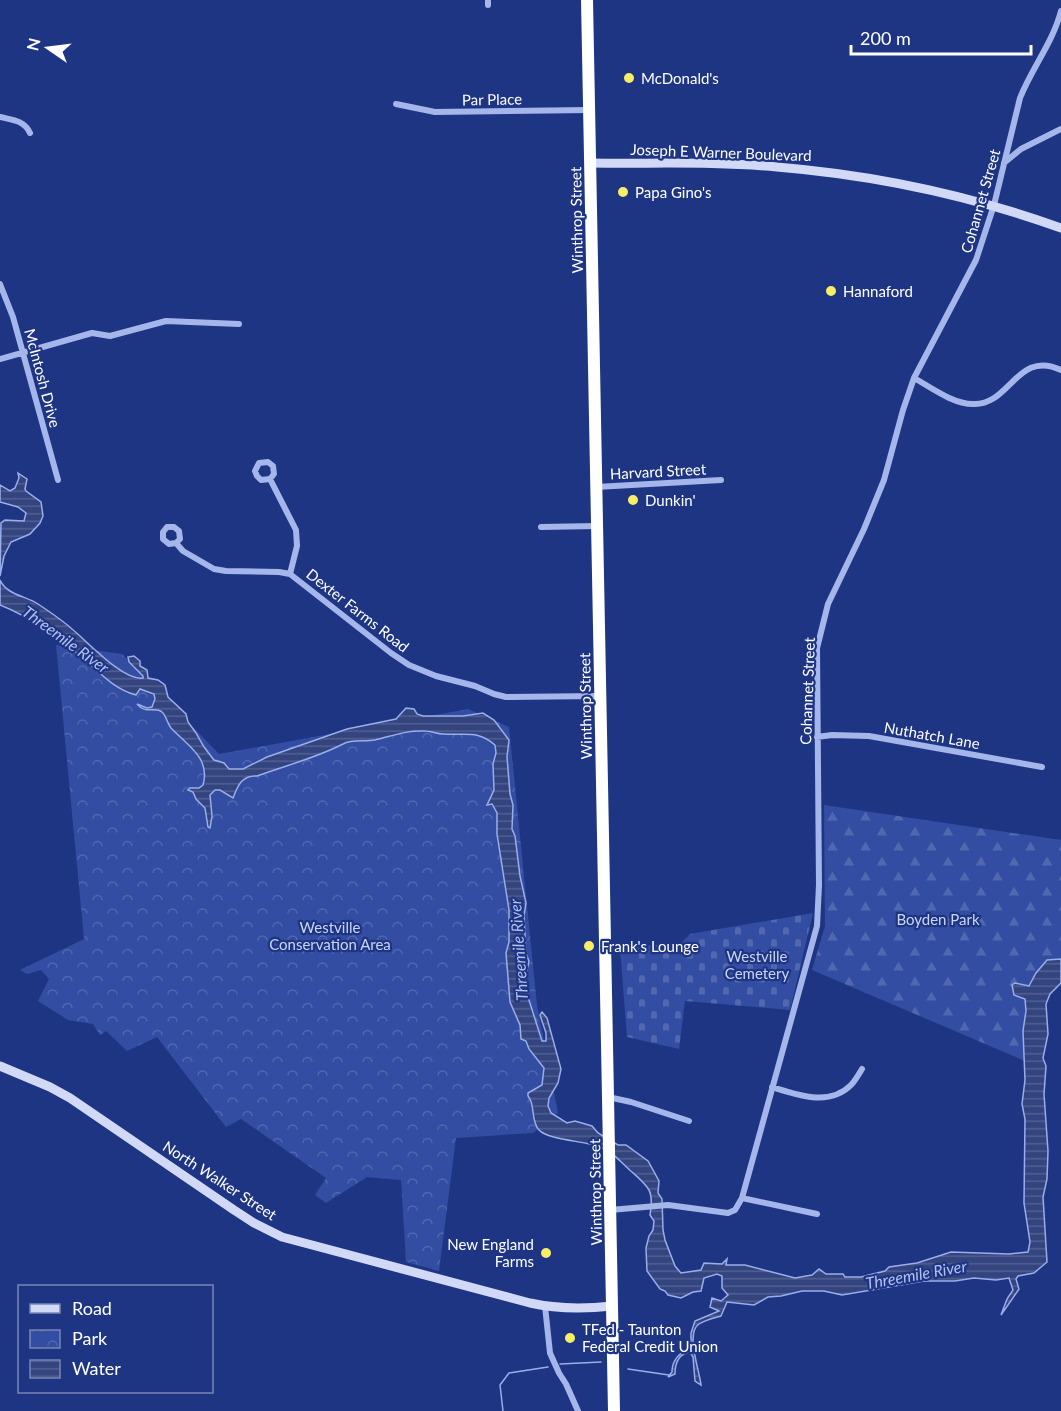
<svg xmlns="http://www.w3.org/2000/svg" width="1061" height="1411" font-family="Lato,sans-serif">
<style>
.forest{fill:url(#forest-firs)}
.cemetery{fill:url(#cemetery-stones)}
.park{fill:url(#park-crowns)}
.water{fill:url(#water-rules);stroke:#99aeeb;stroke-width:1.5}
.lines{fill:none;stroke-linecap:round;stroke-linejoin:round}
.stream{stroke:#99aeeb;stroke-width:1.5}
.street{stroke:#a5b6ea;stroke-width:6}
.secondary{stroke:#d1d9f7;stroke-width:9}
.highway{stroke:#fff;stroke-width:12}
.poi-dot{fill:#f8ed64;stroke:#1e3584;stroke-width:2}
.labels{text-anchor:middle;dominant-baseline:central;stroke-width:4.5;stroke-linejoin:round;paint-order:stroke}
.poi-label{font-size:15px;fill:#fff;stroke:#1e3584;text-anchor:start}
.street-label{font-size:15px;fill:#fff;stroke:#1e3584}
.park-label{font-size:15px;fill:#cad5f7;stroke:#1e3584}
.water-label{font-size:16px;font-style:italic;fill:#b1c1f1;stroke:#1e3584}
</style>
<defs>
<pattern id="forest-firs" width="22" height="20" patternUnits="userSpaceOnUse" patternTransform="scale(1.5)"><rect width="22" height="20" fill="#324da1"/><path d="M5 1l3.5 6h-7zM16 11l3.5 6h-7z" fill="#5168af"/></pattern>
<pattern id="cemetery-stones" width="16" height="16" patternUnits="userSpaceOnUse" patternTransform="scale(1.5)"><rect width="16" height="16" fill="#324da1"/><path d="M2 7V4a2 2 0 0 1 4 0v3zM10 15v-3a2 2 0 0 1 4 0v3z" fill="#5168af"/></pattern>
<pattern id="park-crowns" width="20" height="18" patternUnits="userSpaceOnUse" patternTransform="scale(1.5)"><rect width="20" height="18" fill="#324da1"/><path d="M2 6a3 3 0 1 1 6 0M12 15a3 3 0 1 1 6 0" fill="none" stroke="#5168af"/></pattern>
<pattern id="water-rules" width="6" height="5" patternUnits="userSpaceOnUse" patternTransform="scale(1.5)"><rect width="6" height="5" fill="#33447f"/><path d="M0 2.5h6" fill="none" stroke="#526092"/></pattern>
</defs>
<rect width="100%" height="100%" fill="#1e3584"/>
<path class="forest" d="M824,805L1061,840V959L1047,960L1036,973L1029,986L1016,983L1012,985L1025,999L1026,1011L1023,1031L1025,1061L812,970L825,926Z"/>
<path class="cemetery" d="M813,913L790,1010L685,1001L679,1049L627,1037L620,948L681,943L690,934Z"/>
<path class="park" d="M56,645L122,654L219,754L468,709L509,727L537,1005L558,1113L533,1133L456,1138L439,1271L406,1262L401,1180L367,1177L326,1203L315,1195L326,1178L241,1119L226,1127L157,1037L127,1051L106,1031L100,1035L93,1024L68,1020L38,1001L49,979L41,970L27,974L20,970L84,939Z"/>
<path class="water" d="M18,473L27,479L25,489L26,491L41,502L43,516L40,523L30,534L11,542L4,556L0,576L1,523L5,520L24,521L26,513L18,507L0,502V485L10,491L15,488L19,478Z
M0,580C7,595 26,596 38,604C50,612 62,620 72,629C88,642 123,681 143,678V676L129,662L128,657L134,656L140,661V666L147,670L148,678L158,680L165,685L168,697L186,714L188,722L196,733L204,747L214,760L224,763L229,769H243L267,757L347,729L396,719L406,708L414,709L417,714L423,716H463L483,713L494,720L509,740L507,757L510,794L513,805L512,829L515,836L520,876L526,903L524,916L526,954L529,961L525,978L528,997L542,1041H546V1033L540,1015L542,1012L547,1018L561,1069L558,1083L549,1098L548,1106L551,1113L567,1123L575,1121L592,1126L598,1133L618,1145H626L648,1161L659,1181L658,1193L662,1199L663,1230L665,1240L675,1266L681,1273L701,1270L704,1263L722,1264L727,1259L726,1265H745L795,1278L812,1275L819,1269L826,1274H843L845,1277H861L885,1271L889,1267L917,1263L951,1252L1009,1254L1028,1252L1030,1242L1024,1203L1025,1119L1022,1104L1025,1080L1023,1031L1026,1011L1025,999L1014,995L1012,985L1015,983L1029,986L1036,973L1047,960L1061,959V983L1050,994L1046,1004L1048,1034L1043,1058L1046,1066L1044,1094L1048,1151L1047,1179L1043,1197L1047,1262L1034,1273L1018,1276L1016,1279L1019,1289L1001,1315L1007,1299L1013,1290L1009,1278L996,1280L974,1278L955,1281H924L842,1295L824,1291H802L781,1296L768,1297L754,1305L727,1302L721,1316C714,1318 705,1320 699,1324C685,1333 700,1372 701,1385L695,1381L693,1357L690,1352C678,1354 675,1364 675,1374L668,1377L672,1372C672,1359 680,1353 691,1347V1333L695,1321L719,1311L710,1307L712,1298L721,1301L728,1295L722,1288V1276L717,1274L704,1278L701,1291L693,1292L681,1298L668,1295L665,1291L660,1289L647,1271L646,1248L649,1236L653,1230L654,1221L650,1215C654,1191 650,1188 632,1172C622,1164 614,1152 600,1147C586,1141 548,1140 539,1130C530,1120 536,1105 528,1096V1093L542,1085L544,1068L529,1049L526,1041L521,1039L520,1025L510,1002L506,953L509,942V910L497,834V813L492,804L487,805L494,790L493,764L496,753L495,745C477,729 464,736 443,734C437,734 431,731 425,731C407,730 392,736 375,740C365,742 352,739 343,744C316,758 287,765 257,776C242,775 238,785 233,798L220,790H215L210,795L212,816L210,828L208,827L205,808L196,799L193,792L188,790L190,788H199L203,785C211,758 187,745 171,728C167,723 166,715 162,712C155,706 146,715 137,704L147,708L152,707L155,699L154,694L140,689L136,695C114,689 100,673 83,658C60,638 28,616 0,605Z"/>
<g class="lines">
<path class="stream" d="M560,1364L601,1362
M628,1369L669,1375
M503,1411L500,1385L509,1373L548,1367"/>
<path class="street" d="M488,0V5
M396,104L435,112L589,110
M0,117C12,120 24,120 30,133
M1004,163L1021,149L1061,129
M0,284L13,317L58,480
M0,359L92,333L110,336L166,321L239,324
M914,378C932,388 953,404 973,404C1010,406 1017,349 1061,370
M270,479L274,474L273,466L268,462L259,463L255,471L257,476L261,480L270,479L296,530L297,546L290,574
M596,487L721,480
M541,527L597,526
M176,543L169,544L163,539V532L167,527H174L179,531L180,539L176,543L183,551L214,569L226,571L279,572L290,574L391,653L409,665L436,676L475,686L494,694L506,697L600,696
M817,737L832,735L869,736L1042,767
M772,1087C798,1095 829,1107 851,1085C855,1081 859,1074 862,1069
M608,1097L631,1102L689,1121
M742,1198L817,1214
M610,1210L668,1205L728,1213L735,1210L742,1198L817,926L819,885L817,648L828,604L864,529L884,480L903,410L914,378L976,260L994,205L1020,98C1032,68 1053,42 1061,11
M545,1306L550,1353L559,1373L566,1384L578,1411"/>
<path class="secondary" d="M590,163C652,164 714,161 777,167C874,175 969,195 1061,228
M0,1066L50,1087L70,1098L234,1210L254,1223L282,1237L530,1303C557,1309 584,1309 612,1306"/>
<path class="highway" d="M587,0L614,1411"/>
</g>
<g class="poi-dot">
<circle cx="629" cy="78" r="6"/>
<circle cx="623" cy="192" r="6"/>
<circle cx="831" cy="291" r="6"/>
<circle cx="633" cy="500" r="6"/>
<circle cx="589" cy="946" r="6"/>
<circle cx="546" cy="1253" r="6"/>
<circle cx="570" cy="1338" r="6"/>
</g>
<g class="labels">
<g class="poi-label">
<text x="641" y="78">McDonald's</text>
<text x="635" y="192">Papa Gino's</text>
<text x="843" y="291">Hannaford</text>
<text x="645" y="500">Dunkin'</text>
<text x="601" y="946">Frank's Lounge</text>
<text x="534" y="1244" text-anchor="end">New England<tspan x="534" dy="17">Farms</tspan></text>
<text x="582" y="1329">TFed - Taunton<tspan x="582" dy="17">Federal Credit Union</tspan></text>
</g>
<g class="street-label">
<text transform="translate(492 99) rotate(-1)">Par Place</text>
<text transform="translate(721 152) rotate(2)">Joseph E Warner Boulevard</text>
<text transform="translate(980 201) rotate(-74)">Cohannet Street</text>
<text transform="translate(576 220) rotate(-91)">Winthrop Street</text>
<text transform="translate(43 378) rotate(75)">McIntosh Drive</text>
<text transform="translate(658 471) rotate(-3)">Harvard Street</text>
<text transform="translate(358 610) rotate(38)">Dexter Farms Road</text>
<text transform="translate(807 691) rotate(-88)">Cohannet Street</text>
<text transform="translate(585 706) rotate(-91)">Winthrop Street</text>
<text transform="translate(932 735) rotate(10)">Nuthatch Lane</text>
<text transform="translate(220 1180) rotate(33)">North Walker Street</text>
<text transform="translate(595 1192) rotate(-91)">Winthrop Street</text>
</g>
<g class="park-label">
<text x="938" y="919">Boyden Park</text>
<text x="330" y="927">Westville<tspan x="330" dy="17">Conservation Area</tspan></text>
<text x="757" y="956">Westville<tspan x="757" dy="17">Cemetery</tspan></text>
</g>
<g class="water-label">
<text transform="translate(66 639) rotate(36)">Threemile River</text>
<text transform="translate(518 950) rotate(-94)">Threemile River</text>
<text transform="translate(916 1274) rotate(-10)">Threemile River</text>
</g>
</g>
<rect x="18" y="1285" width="195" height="108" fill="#1e3584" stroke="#7886b5" stroke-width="1.5"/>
<rect x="30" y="1304" width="30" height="9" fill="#d1d9f7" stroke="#7886b5" stroke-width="1.5"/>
<text x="72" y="1315" font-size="18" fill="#ffffff">Road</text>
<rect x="30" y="1330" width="30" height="18" fill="url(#park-crowns)" stroke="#7886b5" stroke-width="1.5"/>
<text x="72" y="1345" font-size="18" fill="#ffffff">Park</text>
<rect x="30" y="1360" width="30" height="18" fill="url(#water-rules)" stroke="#7886b5" stroke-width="1.5"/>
<text x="72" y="1375" font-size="18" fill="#ffffff">Water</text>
<g transform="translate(48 48) rotate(284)" stroke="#1e3584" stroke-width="4.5" paint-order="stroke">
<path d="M0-4.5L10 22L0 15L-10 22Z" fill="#ffffff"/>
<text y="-9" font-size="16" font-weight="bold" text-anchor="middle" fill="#ffffff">N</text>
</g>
<path d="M851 45v9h180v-9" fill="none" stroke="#ffffff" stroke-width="3"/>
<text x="860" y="45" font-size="18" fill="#ffffff" stroke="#1e3584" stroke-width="4.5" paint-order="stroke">200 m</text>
</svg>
